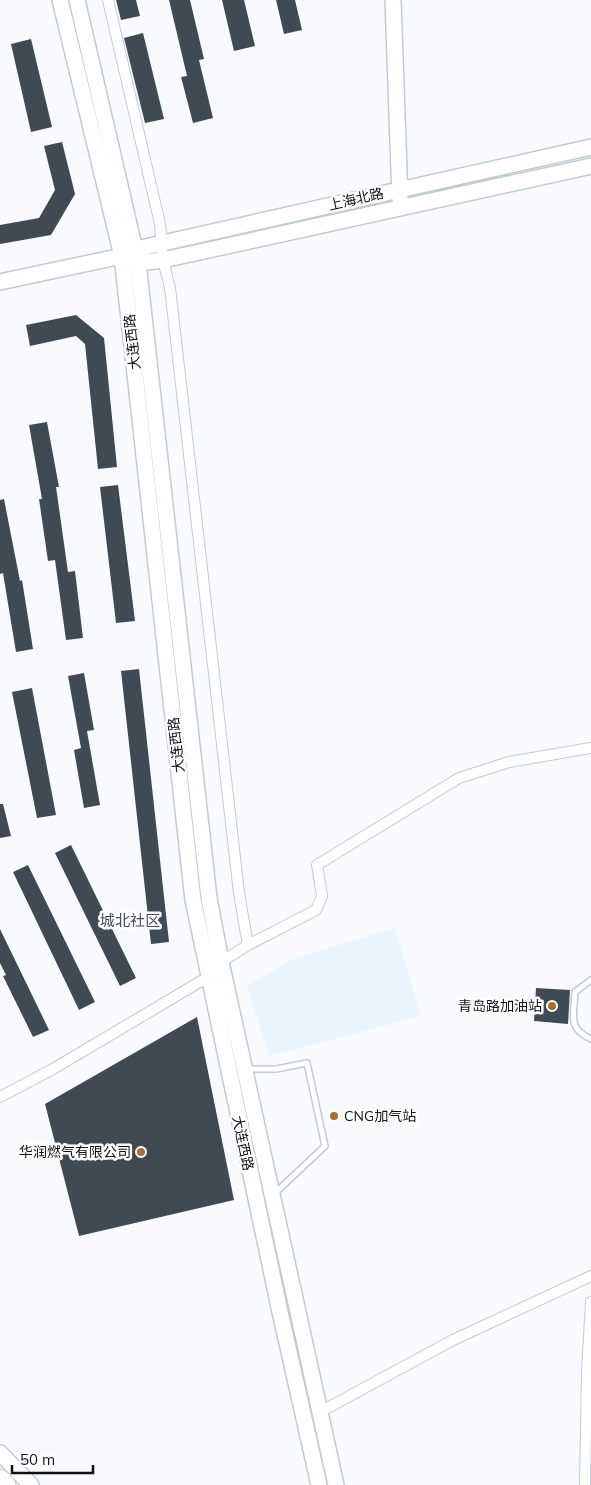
<svg xmlns="http://www.w3.org/2000/svg" width="591" height="1485" font-family="Mulish,'Noto Sans SC',sans-serif">
<style>
.built{fill:#e9f4ff}
.building{fill:#404a54}
.lines{fill:none;stroke-linecap:round;stroke-linejoin:round}
.lane-casing{stroke:#bfcbd7;stroke-width:8}
.street-casing{stroke:#bfcbd7;stroke-width:12}
.secondary-casing{stroke:#bfcbd7;stroke-width:18}
.highway-casing{stroke:#bfcbd7;stroke-width:21}
.lane{stroke:#fff;stroke-width:5}
.street{stroke:#fff;stroke-width:10}
.secondary{stroke:#fff;stroke-width:15}
.highway{stroke:#fff;stroke-width:19}
.poi-dot{fill:#a7702c;stroke:#fff;stroke-width:2}
.labels{text-anchor:middle;dominant-baseline:central;stroke-width:5;stroke-linejoin:round;paint-order:stroke}
.street-label{font-size:14px;fill:#0e1216;stroke:#fff}
.poi-label{font-size:14px;fill:#0e1216;stroke:#fff;text-anchor:end}
.neighbourhood-label{font-size:15px;fill:#434e58;stroke:#fff}
</style>
<rect width="100%" height="100%" fill="#f8fafd"/>
<path class="built" d="M395,928L421,1016L269,1056L247,986L293,959Z"/>
<path class="building" d="M116,0H136L140,16L121,20Z
M169,0H190L204,59L199,60L213,118L193,123L181,77L187,76Z
M222,0H244L255,46L234,51Z
M276,0H295L302,30L284,34Z
M143,33L164,119L145,123L124,38Z
M31,39L52,127L31,132L11,44Z
M62,142L75,194L51,235L0,244V225L39,218L55,190L44,146Z
M76,315L104,338L117,467L98,469L85,344L76,336L30,346L26,325Z
M47,422L59,487H56L68,572L75,571L83,638L66,640L55,560L48,561L39,499H42L29,425Z
M118,485L135,621L116,623L100,487Z
M4,499L20,581L22,580L33,649L16,652L3,573L0,574V500Z
M139,669L169,942L151,944L121,671Z
M84,673L94,730L87,731L100,805L84,808L74,750L81,748L68,676Z
M32,688L56,815L37,818L12,692Z
M0,804H3L11,836L0,838Z
M71,845L136,978L120,986L55,853Z
M28,865L95,1002L79,1010L13,872Z
M0,929L49,1030L33,1037L3,976L6,975L0,963Z
M536,988L570,990L568,1024L534,1021Z
M197,1017L234,1200L79,1236L45,1104Z"/>
<g class="lines">
<g class="lane-casing">
<path id="lane" d="M591,980L575,992C574,1016 567,1028 591,1039
M247,1069H276L307,1063L325,1146L274,1194"/>
</g>
<g class="street-casing">
<path id="street" d="M108,0L160,224L163,260L170,288L239,893L248,945L221,962
M248,945L316,910L322,896L317,865L459,778L509,762L591,748
M0,1097L53,1069L208,977
M320,1412L453,1340L591,1276
M585,1485L587,1371L591,1302"/>
</g>
<g class="secondary-casing">
<path id="secondary" d="M60,0L122,256L193,900L280,1312L319,1485
M77,0L138,263L209,898L221,962L336,1485
M393,0L400,199
M131,260L138,263L163,260L591,166
M0,282L122,256L136,249L591,147
M0,1453L31,1485"/>
</g>
<g class="highway-casing">
<path id="highway" d="M0,1479L6,1485"/>
</g>
<use href="#lane" class="lane"/>
<use href="#street" class="street"/>
<use href="#secondary" class="secondary"/>
<use href="#highway" class="highway"/>
</g>
<g class="poi-dot">
<circle cx="552" cy="1006" r="5"/>
<circle cx="334" cy="1116" r="5"/>
<circle cx="141" cy="1152" r="5"/>
</g>
<g class="labels">
<g class="street-label">
<text transform="translate(356 199) rotate(-13)">上海北路</text>
<text transform="translate(132 342) rotate(-96)">大连西路</text>
<text transform="translate(176 745) rotate(-96)">大连西路</text>
<text transform="translate(243 1143) rotate(78)">大连西路</text>
</g>
<g class="poi-label">
<text x="542" y="1006">青岛路加油站</text>
<text x="344" y="1116" text-anchor="start">CNG加气站</text>
<text x="131" y="1152">华润燃气有限公司</text>
</g>
<g class="neighbourhood-label">
<text x="130" y="920">城北社区</text>
</g>
</g>
<path d="M12 1465v8h81v-8" fill="none" stroke="#0e1216" stroke-width="2.5"/>
<text x="20" y="1465" font-size="15" fill="#0e1216" stroke="#ffffff" stroke-width="4" paint-order="stroke">50 m</text>
</svg>
